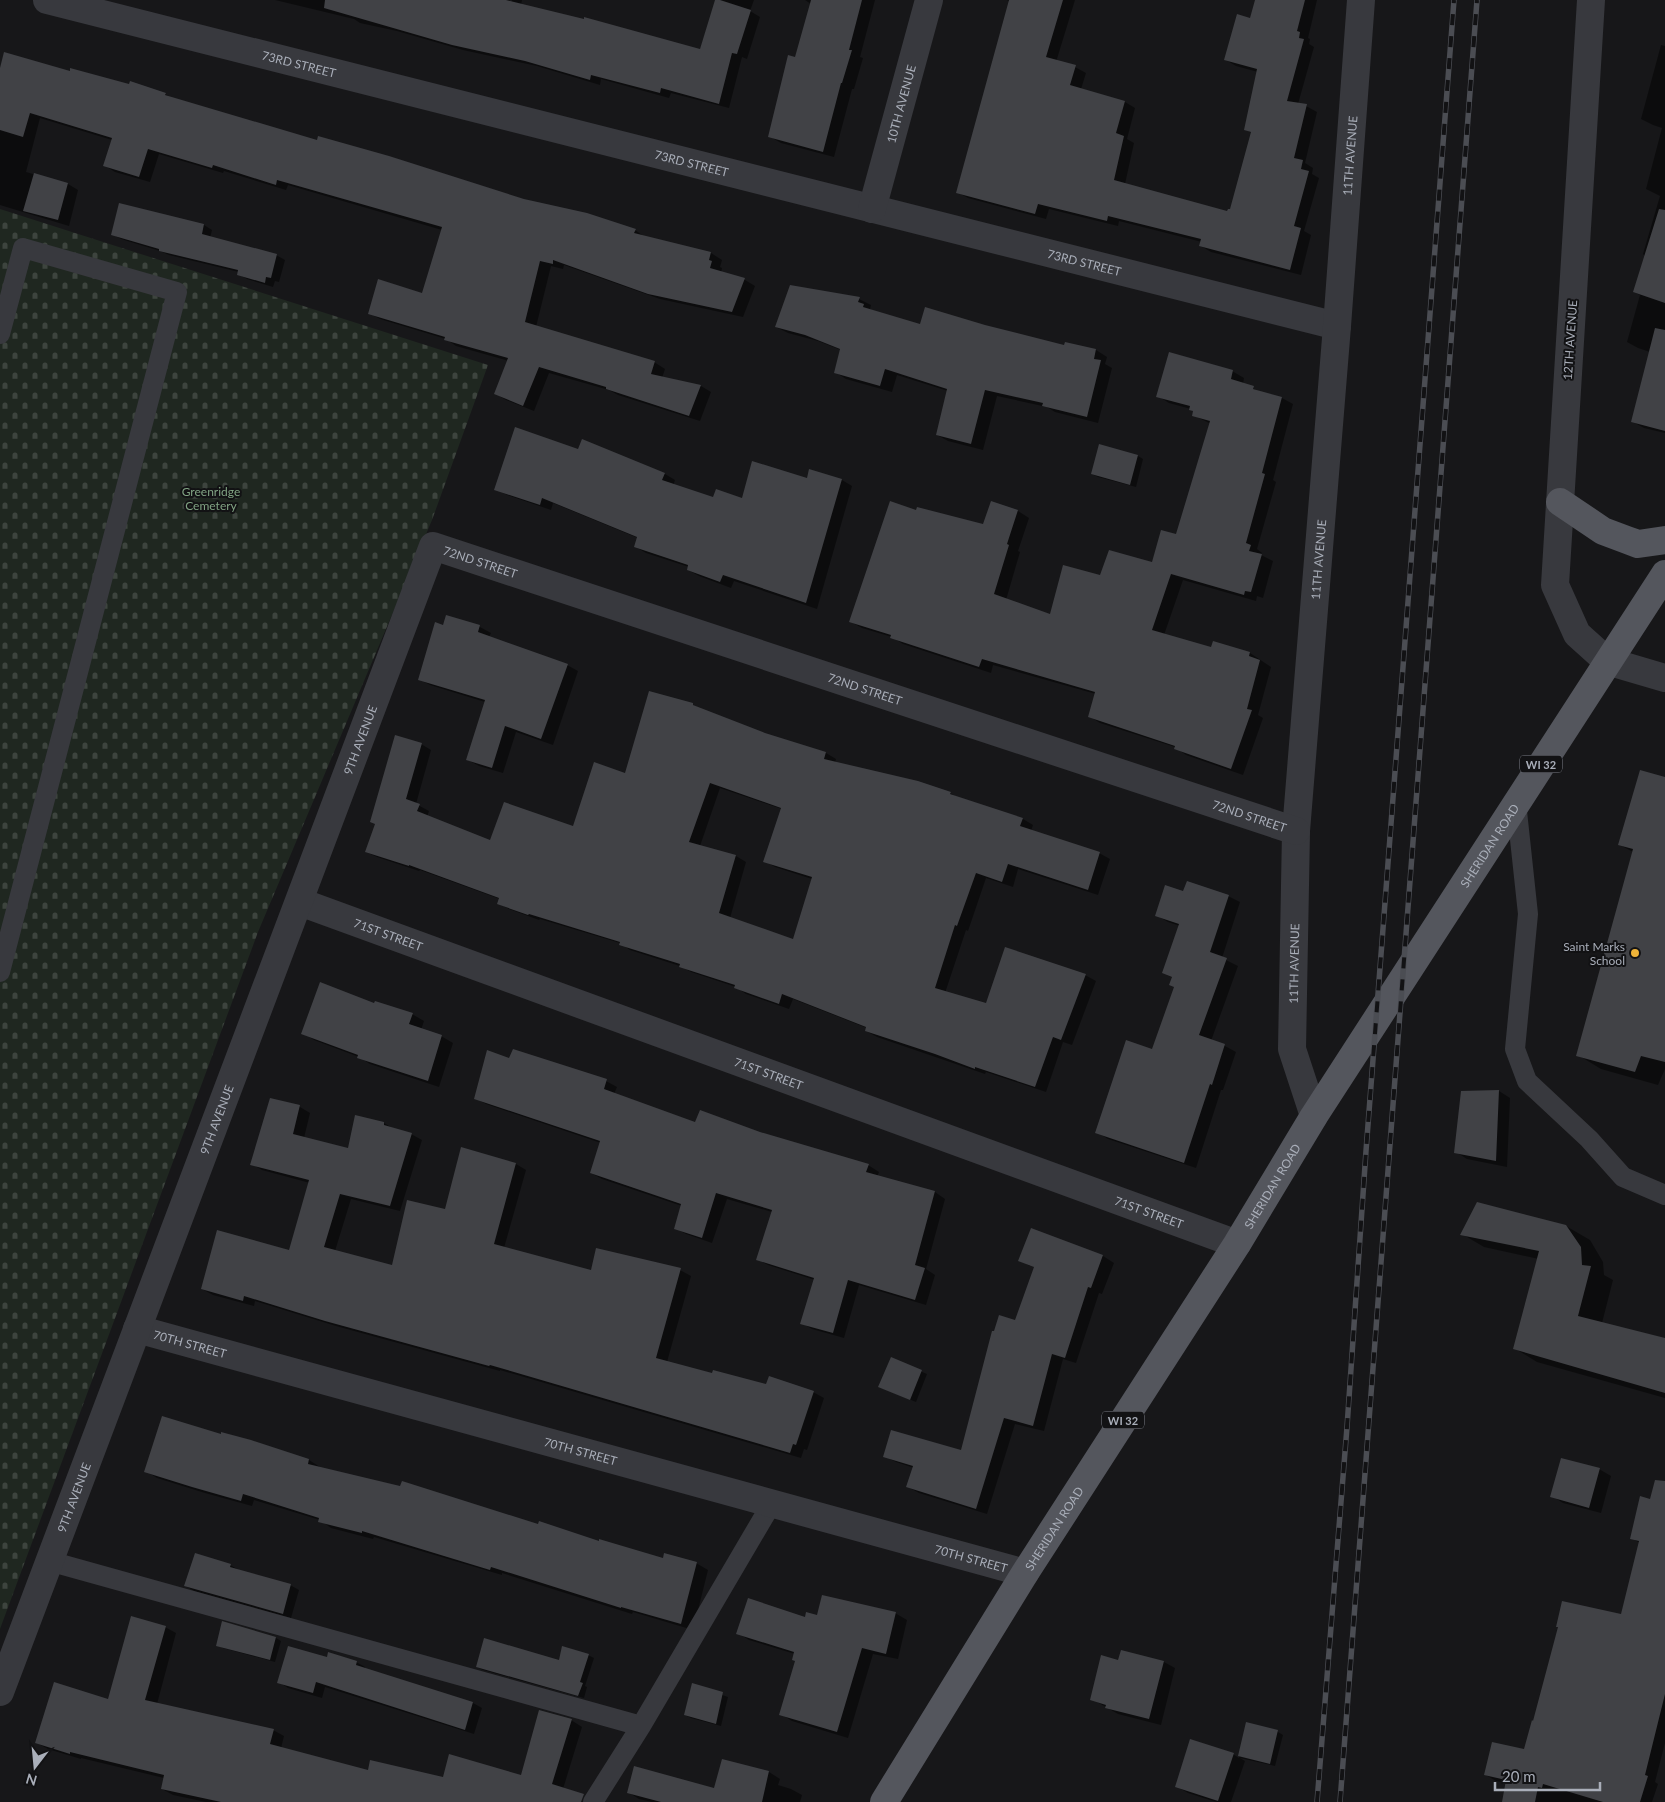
<svg xmlns="http://www.w3.org/2000/svg" width="1665" height="1802" font-family="Lato,sans-serif">
<style>
.cemetery{fill:url(#cemetery-stones)}
.shadow{fill:#0007;fill-rule:evenodd}
.building{fill:#414246;fill-rule:evenodd}
.lines{fill:none;stroke-linecap:round;stroke-linejoin:round}
.service{stroke:#38393e;stroke-width:20}
.minor{stroke:#38393e;stroke-width:28}
.primary{stroke:#54565d;stroke-width:28}
.rail-casing{stroke:#4b4d53;stroke-width:5.5}
.rail{stroke:#121214;stroke-width:4;stroke-dasharray:11;stroke-linecap:butt}
.poi-dot{fill:#eeb339;stroke:#121214;stroke-width:2}
.labels{text-anchor:middle;dominant-baseline:central;stroke-width:4;stroke-linejoin:round;paint-order:stroke}
.shield{fill:#121214;stroke:#7c7f88;stroke-width:1}
.shield-label{font-size:11px;font-weight:bold;fill:#a9aeb9}
.street-label{font-size:12px;fill:#a9aeb9;stroke:#121214}
.park-label{font-size:12px;fill:#81a383;stroke:#121214}
.poi-label{font-size:12px;fill:#a9aeb9;stroke:#121214;text-anchor:end}
</style>
<defs>
<pattern id="cemetery-stones" width="16" height="16" patternUnits="userSpaceOnUse" patternTransform="scale(1.25)"><rect width="16" height="16" fill="#1f2720"/><path d="M2 7V4a2 2 0 0 1 4 0v3zM10 15v-3a2 2 0 0 1 4 0v3z" fill="#3d443e"/></pattern>
</defs>
<rect width="100%" height="100%" fill="#171719"/>
<path class="cemetery" d="M0,209L488,365L432,520L258,932L0,1629Z"/>
<path class="shadow" d="M275,0H510L508,7H510L512,0H522L521,5L700,50L716,0H754L750,11L760,17L747,59L742,57L729,108L671,93L669,98L601,79L600,85L537,66L463,50L397,31L360,23L354,19Z
M805,0H875L860,57L863,58L854,89H852L834,157L781,143L769,136L796,59L811,4Z
M1007,0H1075L1056,62L1075,67L1086,73L1081,89L1125,102L1135,108L1127,139L1134,143L1125,184L1228,212L1230,211L1252,133L1246,130L1258,72L1236,66L1226,60L1251,20L1257,0H1317L1308,38L1310,39L1309,44L1314,47L1298,104L1306,106L1317,112L1305,163L1313,168L1312,174L1319,178L1304,231L1311,235L1301,275L1211,252L1201,246L1202,242L1119,221L1118,226L1049,209L1046,219L968,198L957,192L1010,2Z
M1661,45L1665,46V433L1644,428L1633,422L1650,352L1638,348L1627,342L1640,295L1634,292L1645,256L1643,254L1660,196L1646,189L1662,128L1653,125L1641,119Z
M0,70L70,72L165,94L172,98L318,142L635,230L645,237L711,253L722,260L720,267L722,268L721,273L745,280L755,286L743,317L660,299L564,265L563,269L551,266L536,327L654,362L665,369L662,378L701,386L711,392L700,421L618,395L609,390L549,373L534,411L506,400L496,394L509,361L456,346L446,339L380,319L369,313L423,295L442,230L288,185L286,190L224,171L223,173L159,154L150,182L115,172L104,165L112,140L40,118L26,172L68,184L78,190L69,226L0,205Z
M204,225L212,230L210,238L276,255L285,260L279,282L275,281L273,287L247,279L238,274L239,272L169,255L160,251L121,239L112,234Z
M791,286L859,299L871,305L870,309L875,312L921,325L985,326L1065,346L1066,343L1096,350L1107,357L1105,364L1112,368L1098,423L1055,412L1047,407L997,396L983,450L948,441L937,435L948,391L897,375L892,392L846,379L835,372L841,350L818,341L788,333L776,327Z
M1232,371L1244,378L1243,384L1263,393L1282,398L1293,404L1273,480L1276,482L1257,549L1262,553L1261,555L1273,561L1263,598L1257,596L1256,601L1183,580L1164,635L1212,649L1250,653L1271,667L1258,715L1263,718L1243,775L1186,755L1175,747L1100,723L1089,716L1096,694L993,665L991,673L903,644L892,637L862,628L851,622L917,512L984,526L992,502L1018,511L1029,518L1018,551L1020,552L1006,600L1051,615L1101,577L1153,564L1177,536L1211,424L1193,415L1194,411L1191,409L1169,403L1158,396Z
M583,441L665,474L675,480L673,486L714,499H743L808,479L842,480L852,486L817,609L734,581L731,588L699,576L688,570L689,567L646,553L636,547L638,538L553,503L551,510L507,495L496,489L579,450Z
M1100,446L1138,456L1143,459L1136,487L1098,477L1092,474Z
M447,617L480,627L491,633L489,637L567,665L578,671L553,745L516,732L503,773L479,766L468,760L485,702L430,685L419,679Z
M693,705L702,710L764,734L826,753L836,759L835,763L950,793L960,799L1023,819L1033,825L1031,831L1099,853L1110,859L1098,895L1018,869L1013,887L986,878L968,931L966,930L945,993L987,1005L1085,975L1096,981L1072,1045L1063,1042L1046,1092L986,1072L985,1074L877,1037L866,1031L867,1028L793,999L789,1009L746,994L736,987L691,972L680,966L630,950L620,943L540,919L539,920L509,909L498,903L500,899L420,870L419,871L377,857L366,852L421,744L431,750L416,804L429,811L427,817L491,842L573,828ZM720,788L782,809L765,861L775,867L812,879L794,940L730,918L746,862L736,856L700,846Z
M1665,779V1069L1658,1085L1601,1069L1578,1055L1633,852L1620,845Z
M1184,893L1228,896L1240,902L1222,958L1238,966L1211,1041L1225,1046L1236,1052L1223,1090H1221L1196,1168L1108,1139L1097,1132L1153,1051L1175,987L1173,978L1163,973L1180,926L1168,922L1156,915Z
M375,1004L412,1014L424,1021L421,1030L441,1036L453,1043L439,1087L370,1064L359,1057L314,1040L303,1033Z
M510,1059L606,1081L617,1087L614,1094L696,1123L759,1133L868,1165L879,1172L877,1177L935,1192L945,1199L926,1269L935,1275L926,1305L859,1285L844,1338L812,1329L802,1323L815,1280L768,1265L757,1259L772,1212L727,1199L712,1243L686,1234L675,1228L682,1206L602,1179L591,1173L601,1143L486,1104L475,1098Z
M1499,1091L1510,1098L1507,1167L1467,1159L1456,1152Z
M271,1100L300,1107L310,1113L304,1138L348,1149L384,1123L394,1129L411,1134L422,1140L400,1211L351,1199L335,1251L393,1267L446,1210L516,1164L526,1170L504,1248L592,1271L680,1270L691,1276L667,1362L713,1374L767,1385L813,1392L824,1398L807,1450L804,1449L801,1458L500,1370V1371L336,1326L255,1301L254,1306L213,1295L202,1289L290,1252L310,1183L262,1170L252,1164Z
M1566,1226L1590,1240L1603,1262L1604,1275L1613,1280L1602,1323L1665,1340V1398L1537,1362L1514,1348L1539,1259L1484,1247L1462,1234Z
M1031,1229L1103,1256L1114,1263L1102,1294L1099,1293L1076,1363L1063,1359L1044,1431L1015,1424L987,1514L919,1493L908,1487L914,1468L896,1462L884,1456L962,1452L1016,1322L1040,1271L1030,1264V1266L1019,1260Z
M891,1359L927,1374L916,1402L879,1387Z
M222,1435L251,1441L309,1460L320,1467V1468L664,1559L696,1563L708,1570L693,1630L633,1612L632,1614L502,1573V1575L374,1537L373,1539L331,1528L320,1520L254,1500L252,1506L205,1493L157,1478L146,1471Z
M1599,1469L1611,1476L1601,1513L1563,1503L1552,1496Z
M1665,1504V1743L1655,1782L1658,1784L1652,1802H1503L1507,1783L1496,1781L1486,1775L1525,1750L1621,1616L1640,1543L1631,1538Z
M230,1565L239,1570L290,1585L299,1590L291,1618L194,1591L186,1586Z
M895,1613L907,1620L898,1659L873,1654L848,1738L792,1721L781,1714L797,1661L795,1654L749,1640L738,1633L818,1617Z
M223,1623L276,1638L281,1641L275,1662L223,1648L218,1645Z
M165,1627L176,1633L157,1704L273,1730L284,1736L281,1748L368,1772L443,1778L521,1777L571,1720L582,1727L559,1802H206L173,1795L162,1789L164,1778L81,1758V1759L48,1749L37,1743L109,1701Z
M588,1655L594,1658L585,1686L587,1687L584,1698L483,1670L477,1667L559,1661Z
M328,1658L356,1662L365,1667V1669L473,1703L482,1708L474,1734L325,1687L322,1698L288,1688L279,1682Z
M1119,1661L1164,1662L1175,1668L1161,1725L1118,1714L1092,1699Z
M693,1685L728,1697L721,1726L691,1718L685,1715Z
M1247,1724L1278,1732L1283,1735L1275,1766L1240,1758L1245,1761L1231,1802H1216L1188,1793L1176,1786L1233,1754L1239,1758Z
M769,1772L780,1779L778,1785L791,1789L802,1795L800,1802H652L639,1799L628,1792L715,1790Z"/>
<path class="building" d="M325,0H506L584,19V17L700,49L715,0H720L751,10L737,54L732,53L719,104L661,88L660,93L591,75L590,80L525,61L452,45L324,8Z
M811,0H862L849,50H852L842,83H841L823,152L768,137L788,55L795,57Z
M1009,0H1063L1046,57L1076,65L1070,85L1125,101L1116,133L1124,136L1114,180L1227,211L1228,209H1230L1251,132L1244,130L1257,69L1224,60L1237,14L1250,18L1255,0H1305L1297,31L1300,32L1299,38L1304,39L1287,101L1307,104L1294,158L1303,160L1301,169L1309,171L1294,226L1301,228L1290,270L1199,246L1201,239L1108,216L1107,221L1038,204L1035,214L956,193Z
M4,52L70,71V68L129,84L130,81L166,93L165,95L317,140L318,136L389,156L524,199L587,213L636,229L634,233L711,252L709,260L712,261L710,268L745,278L732,312L648,294L553,260V264L540,261L525,322L655,361L651,374L701,385L689,416L606,389V387L539,367L523,406L494,394L508,358L444,340L445,337L368,314L378,279L422,293L442,227L277,180L276,185L213,165L212,168L148,149L139,177L103,166L112,138L30,113L23,137L0,130V68Z
M34,173L68,183L58,220L23,211Z
M119,203L204,224L202,234L277,254L271,278L266,277L265,283L237,275L238,270L159,251V249L111,235Z
M1659,209L1665,210V303L1633,292Z
M790,285L860,297L858,302L864,304L863,307L920,324L925,307L985,325L1064,345L1065,342L1096,349L1094,359L1101,360L1087,417L1042,406L1043,403L985,390L971,444L936,435L947,389L885,369L880,386L834,373L840,349L805,335L775,327Z
M1655,328L1665,330V431L1631,422Z
M1169,352L1233,370L1231,379L1254,386L1253,389L1282,397L1262,473L1265,474L1246,543L1251,545L1249,551L1262,554L1251,592L1245,591L1244,595L1171,574L1152,630L1211,647L1213,641L1250,652L1249,656L1260,660L1247,709L1252,710L1231,769L1174,749L1175,746L1088,717L1095,692L982,659L979,667L890,638L891,635L849,622L890,501L916,510L917,507L983,524L991,501L1018,510L1007,544L1009,545L994,594L1050,614L1063,565L1100,575L1109,550L1152,562L1161,530L1176,534L1210,421L1192,416L1193,411L1189,410L1190,406L1156,397Z
M515,427L578,449L582,439L665,473L662,480L713,497L716,489L742,498L752,461L807,478L809,469L842,479L806,603L723,575L720,582L687,570L688,565L634,547L637,537L542,498L540,505L494,490Z
M1099,444L1138,455L1130,485L1091,474Z
M446,615L480,625L478,632L568,664L541,739L505,726L492,768L466,760L485,700L418,680L435,622L443,625Z
M649,691L693,703V705L765,733L826,752L824,759L918,781L951,792L950,794L1023,818L1020,826L1100,852L1088,890L1008,864L1002,882L976,873L957,926L955,925L935,988L986,1003L1005,947L1086,974L1061,1040L1053,1037L1035,1087L975,1067V1069L935,1054L865,1031L866,1027L782,994L779,1004L734,988L735,985L679,967L680,964L619,945L620,942L529,914L528,915L497,904L499,898L409,865V866L365,852L375,824L370,822L395,735L422,743L406,799L420,804L417,811L490,840L504,802L573,826L594,762L625,773ZM710,783L781,808L763,862L812,877L793,939L719,913L736,855L689,842Z
M1640,770L1665,777V1062L1641,1056L1635,1072L1576,1056L1633,849L1618,845Z
M1187,881L1229,895L1210,952L1227,958L1199,1035L1225,1044L1212,1085L1210,1084L1184,1163L1095,1133L1126,1040L1152,1049L1174,987L1169,985L1172,977L1162,973L1179,924L1155,916L1165,885L1183,891Z
M320,982L374,1003L375,1001L413,1013L409,1024L442,1035L428,1081L357,1058L358,1055L301,1034Z
M513,1049L607,1079L604,1089L695,1122L700,1110L760,1132L869,1164L866,1172L935,1191L915,1265L925,1268L915,1300L848,1280L833,1333L800,1324L814,1278L756,1260L772,1210L716,1193L702,1238L674,1229L681,1204L590,1173L600,1141L474,1099L487,1050L509,1058Z
M1499,1090L1496,1161L1454,1153L1461,1091Z
M270,1098L300,1105L293,1134L348,1148L355,1115L384,1122V1125L412,1133L390,1206L340,1194L324,1247L392,1265L407,1200L445,1209L461,1147L516,1163L494,1244L591,1270L596,1248L681,1268L656,1358L712,1373L713,1370L766,1384L769,1376L814,1391L796,1445L793,1444L790,1453L490,1365L489,1366L325,1321L244,1296L243,1301L201,1289L217,1230L289,1250L309,1180L250,1165Z
M1477,1202L1566,1225L1581,1247L1582,1265L1591,1266L1578,1316L1665,1338V1393L1513,1349L1539,1251L1460,1235Z
M1031,1228L1103,1255L1091,1288L1088,1287L1065,1358L1052,1354L1033,1426L1004,1418L976,1509L906,1487L913,1466L883,1457L891,1430L961,1450L992,1331H994L999,1315L1015,1320L1034,1267L1018,1261Z
M891,1357L922,1370L910,1400L878,1387Z
M162,1416L221,1434V1432L251,1440L309,1459L308,1464L400,1486L402,1481L538,1524L539,1521L599,1541V1539L663,1558L664,1553L697,1562L681,1624L621,1607V1608L491,1567L490,1570L362,1531V1533L318,1522L319,1518L243,1494L241,1501L192,1487L144,1472Z
M1561,1458L1600,1468L1589,1508L1550,1497Z
M1655,1480L1665,1481V1694L1645,1775L1648,1776L1640,1802H1603L1543,1784L1542,1788L1538,1787L1535,1802H1502L1506,1780L1484,1775L1492,1742L1524,1749L1532,1720L1533,1721L1558,1627H1556L1562,1601L1621,1614L1639,1541L1630,1539L1640,1496L1650,1499Z
M195,1553L231,1564L230,1567L291,1584L283,1614L184,1586Z
M822,1595L896,1612L886,1654L862,1648L837,1732L779,1715L795,1661L792,1660L794,1652L736,1634L748,1598L805,1617L806,1612L817,1615Z
M131,1616L166,1626L145,1700L274,1729L270,1744L368,1770L370,1760L443,1777L449,1754L521,1775L539,1710L572,1719L552,1784L584,1794L581,1802H221L161,1789L164,1775L70,1752V1754L35,1743L54,1682L108,1699Z
M222,1621L276,1637L270,1660L216,1646Z
M484,1638L559,1660L562,1646L589,1654L580,1682L583,1683L578,1696L476,1667Z
M288,1646L327,1657L328,1652L357,1661L356,1665L473,1702L465,1730L316,1682L313,1693L277,1683Z
M1121,1650L1164,1661L1149,1719L1105,1708L1106,1705L1090,1700L1101,1655L1118,1660Z
M692,1683L723,1692L716,1724L684,1715Z
M1246,1722L1278,1730L1270,1764L1238,1756Z
M1190,1739L1234,1753L1218,1801L1175,1787Z
M722,1759L769,1771L762,1802H661L627,1793L634,1766L714,1788Z"/>
<g class="lines">
<path class="service" d="M0,334L23,248L177,292L0,972
M1516,802L1528,914L1515,1049L1527,1081L1589,1139L1623,1177L1665,1195
M49,1561L641,1726
M593,1802L641,1726L772,1503"/>
<g class="minor">
<path id="s1" d="M47,0L1337,326"/>
<path d="M1591,0L1555,585L1577,634L1607,661L1665,678"/>
<path id="s2" d="M872,209L929,0"/>
<path id="s3" d="M300,902L1237,1244"/>
<path id="s4" d="M1314,1116L1292,1049L1296,831L1337,326L1361,0"/>
<path id="s5" d="M137,1329L1025,1573"/>
<path id="s6" d="M0,1692L433,546L1296,831"/>
</g>
<g class="primary">
<path d="M1560,502L1603,531L1627,540L1638,544L1665,540"/>
<path id="s7" d="M884,1802L1025,1573L1237,1244L1314,1116L1665,574"/>
</g>
<g class="rail-casing">
<path id="rail" d="M1317,1802L1347,1427L1366,1151L1454,0
M1340,1802L1477,0"/>
</g>
<use href="#rail" class="rail"/>
</g>
<circle class="poi-dot" cx="1635" cy="953" r="5"/>
<g class="labels">
<g class="shield">
<rect x="1520" y="755.5" width="42" height="17" rx="4"/>
<rect x="1102" y="1411.5" width="42" height="17" rx="4"/>
</g>
<g class="shield-label">
<text x="1541" y="764">WI 32</text>
<text x="1123" y="1420">WI 32</text>
</g>
<g class="street-label">
<text stroke="none"><textPath href="#s1" startOffset="260">73RD STREET</textPath></text>
<text stroke="none"><textPath href="#s2" startOffset="109">10TH AVENUE</textPath></text>
<text stroke="none"><textPath href="#s4" startOffset="966">11TH AVENUE</textPath></text>
<text stroke="none"><textPath href="#s1" startOffset="665">73RD STREET</textPath></text>
<text stroke="none"><textPath href="#s1" startOffset="1070">73RD STREET</textPath></text>
<text transform="translate(1570 340) rotate(-86)">12TH AVENUE</text>
<text stroke="none"><textPath href="#s4" startOffset="561">11TH AVENUE</textPath></text>
<text stroke="none"><textPath href="#s6" startOffset="1275">72ND STREET</textPath></text>
<text stroke="none"><textPath href="#s6" startOffset="1680">72ND STREET</textPath></text>
<text stroke="none"><textPath href="#s6" startOffset="1018">9TH AVENUE</textPath></text>
<text stroke="none"><textPath href="#s6" startOffset="2085">72ND STREET</textPath></text>
<text stroke="none"><textPath href="#s7" startOffset="1132">SHERIDAN ROAD</textPath></text>
<text stroke="none"><textPath href="#s3" startOffset="94">71ST STREET</textPath></text>
<text stroke="none"><textPath href="#s4" startOffset="156">11TH AVENUE</textPath></text>
<text stroke="none"><textPath href="#s3" startOffset="499">71ST STREET</textPath></text>
<text stroke="none"><textPath href="#s6" startOffset="612">9TH AVENUE</textPath></text>
<text stroke="none"><textPath href="#s7" startOffset="728">SHERIDAN ROAD</textPath></text>
<text stroke="none"><textPath href="#s3" startOffset="904">71ST STREET</textPath></text>
<text stroke="none"><textPath href="#s5" startOffset="55">70TH STREET</textPath></text>
<text stroke="none"><textPath href="#s5" startOffset="460">70TH STREET</textPath></text>
<text stroke="none"><textPath href="#s6" startOffset="208">9TH AVENUE</textPath></text>
<text stroke="none"><textPath href="#s7" startOffset="322">SHERIDAN ROAD</textPath></text>
<text stroke="none"><textPath href="#s5" startOffset="865">70TH STREET</textPath></text>
</g>
<g class="park-label">
<text x="211" y="491">Greenridge<tspan x="211" dy="14">Cemetery</tspan></text>
</g>
<g class="poi-label">
<text x="1625" y="946">Saint Marks<tspan x="1625" dy="14">School</tspan></text>
</g>
</g>
<g transform="translate(35 1767) rotate(196)" stroke="#121214" stroke-width="4" paint-order="stroke">
<path d="M0-4L9 19L0 12L-9 19Z" fill="#a9aeb9"/>
<text y="-8" font-size="14" font-weight="bold" text-anchor="middle" fill="#a9aeb9">N</text>
</g>
<path d="M1495 1782v8h105v-8" fill="none" stroke="#a9aeb9" stroke-width="2.5"/>
<text x="1502" y="1782" font-size="15" fill="#a9aeb9" stroke="#121214" stroke-width="4" paint-order="stroke">20 m</text>
</svg>
